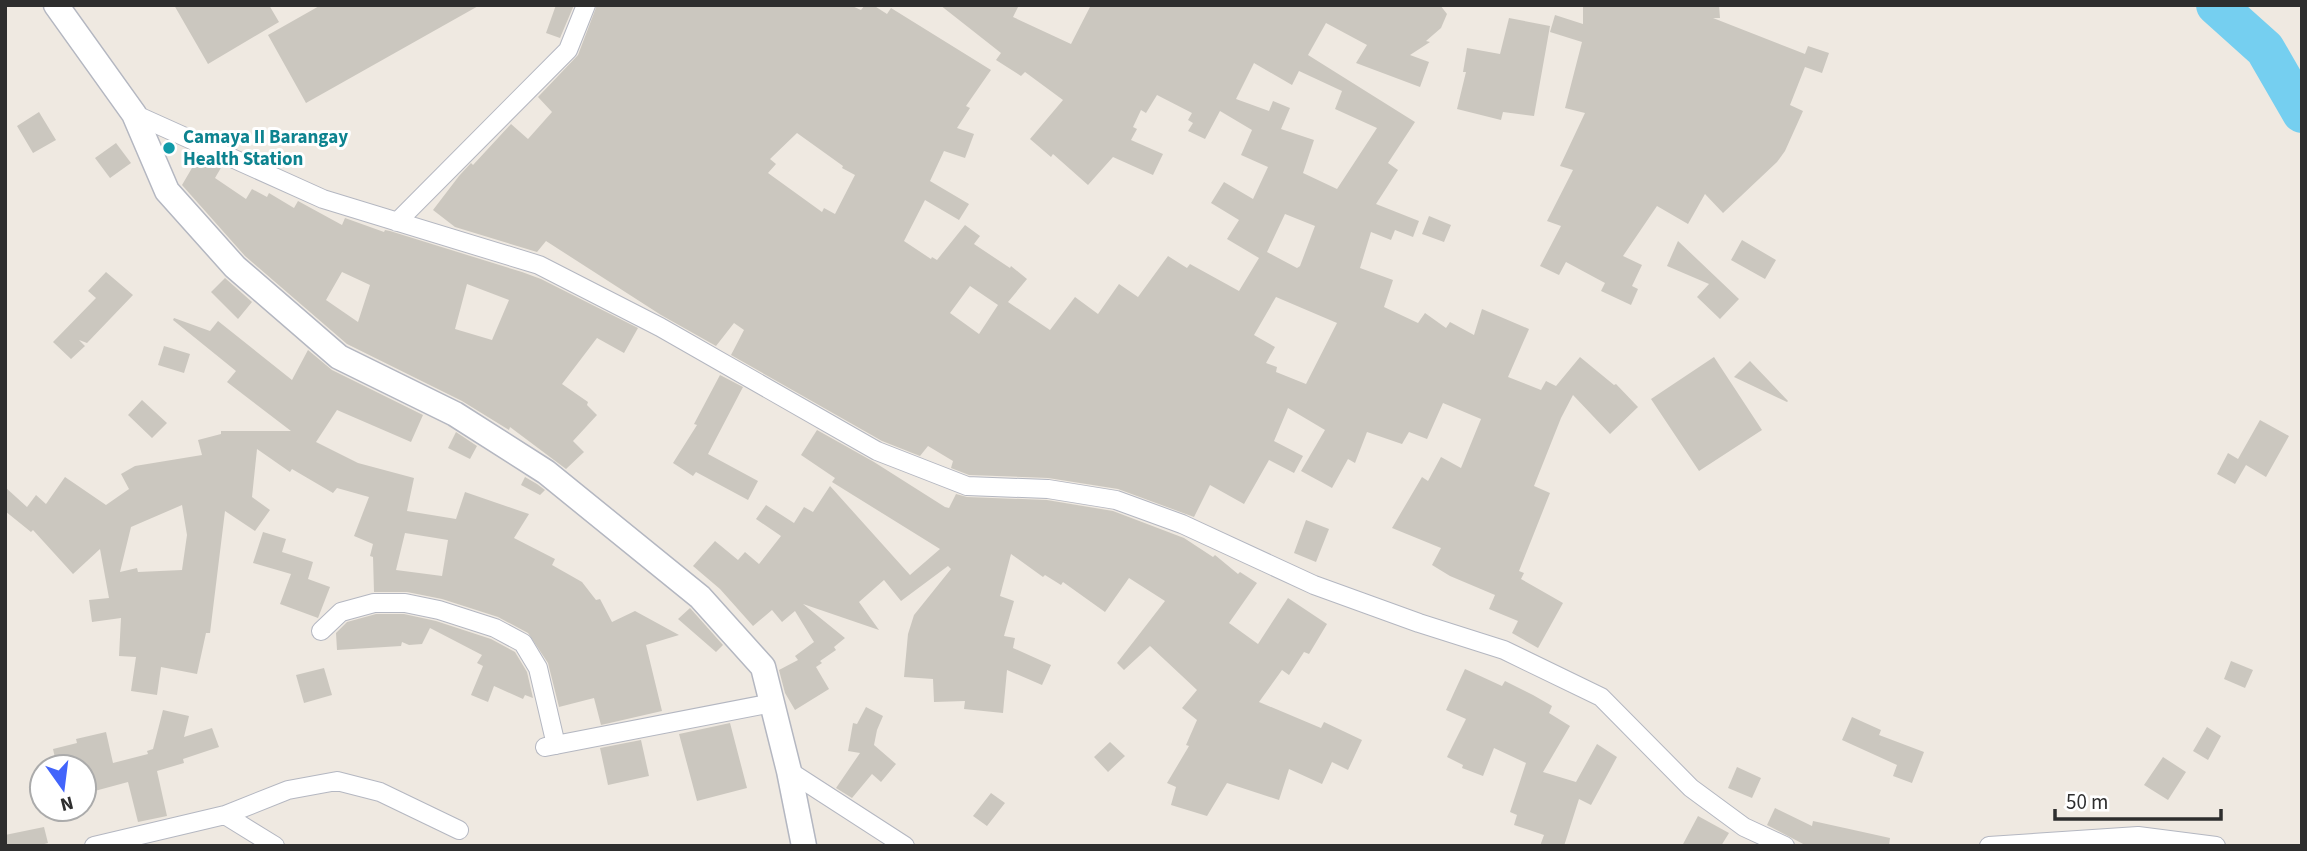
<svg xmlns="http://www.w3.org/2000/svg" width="2307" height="851" font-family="'Source Sans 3',sans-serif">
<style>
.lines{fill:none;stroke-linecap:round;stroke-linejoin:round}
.river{stroke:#75cff0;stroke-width:40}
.building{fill:#cbc7bf;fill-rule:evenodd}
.street-casing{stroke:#b4b7c1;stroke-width:20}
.secondary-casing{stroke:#b4b7c1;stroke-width:27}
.street{stroke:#fff;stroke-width:18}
.secondary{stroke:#fff;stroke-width:24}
.culture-dot{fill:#0f9aa8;stroke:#fff;stroke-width:2.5}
.labels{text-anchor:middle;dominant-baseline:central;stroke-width:6;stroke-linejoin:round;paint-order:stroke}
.culture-label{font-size:19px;font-weight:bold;fill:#0d838f;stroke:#fff;text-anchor:start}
</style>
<rect width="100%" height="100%" fill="#efe9e1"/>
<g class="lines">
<path class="river" d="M2216,5L2265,49L2302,113"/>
</g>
<path class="building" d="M174,5H269L279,22L208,64Z
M321,5H480L306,103L268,35Z
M556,5H574L560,38L546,33Z
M597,5H850L861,10L865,5H873L887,14L891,8L991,70L966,106L970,108L957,128L974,134L965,158L944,151L930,181L969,204L959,220L925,200L904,241L931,259L932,257L937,260L965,225L980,236L974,244L1010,268L1011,266L1027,279L1008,302L1050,330L1075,297L1098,314L1119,284L1138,297L1168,256L1187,268L1190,264L1239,291L1259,258L1227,239L1239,220L1211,203L1224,182L1253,199L1268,167L1241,155L1252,130L1220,111L1205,139L1188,131L1193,123L1188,120L1192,113L1157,95L1146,113L1141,110L1133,127L1137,129L1131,140L1163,154L1153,175L1113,157L1088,185L1053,154L1051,157L1030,139L1063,100L1025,72L1021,76L996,60L1001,53L940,5H1019L1013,17L1071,44L1091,5H1440L1447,14L1441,28L1426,41L1430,42L1410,55L1429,62L1420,87L1356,63L1367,45L1326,23L1308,55L1415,122L1388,163L1398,170L1376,204L1419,221L1413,237L1395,230L1391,240L1371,232L1360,268L1393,280L1384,307L1418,323L1425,313L1446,328L1450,322L1474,335L1482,309L1529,329L1508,377L1541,390L1546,381L1556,386L1580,357L1614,385L1616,384L1638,407L1610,434L1573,395L1561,418L1534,486L1550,493L1519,571L1524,573L1521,579L1563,603L1538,648L1512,633L1518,621L1489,609L1495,595L1450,576L1432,565L1441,548L1392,528L1422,477L1428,481L1441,457L1461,468L1481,419L1443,403L1427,439L1409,432L1402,444L1367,432L1355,463L1348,459L1332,488L1301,471L1325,430L1288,408L1274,441L1303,456L1294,473L1269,460L1244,504L1210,485L1194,517L1118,489L1048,478L969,475L951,468L953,461L928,446L920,456L882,441L731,355L744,330L734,323L716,346L661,315L546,241L537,252L455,227L433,210L459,176L471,163L473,165L511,124L528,139L552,112L538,97L578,55ZM1254,63L1292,85L1299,71L1342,91L1335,109L1377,128L1337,189L1303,173L1314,140L1281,129L1290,108L1273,101L1269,111L1236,99ZM797,133L843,166L842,168L855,175L835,214L824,208L822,212L768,173L776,164L770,159ZM1285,214L1315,226L1300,266L1297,268L1267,252ZM970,286L998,305L979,334L950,313ZM1276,297L1337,323L1306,384L1276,372L1277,367L1266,363L1275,347L1254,335Z
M1583,5H1719L1720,18H1713L1805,54L1808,46L1829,53L1822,73L1805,67L1790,105L1803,111L1785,151L1777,162L1723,213L1705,194L1688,224L1657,206L1623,256L1642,265L1632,286L1638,289L1631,305L1601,291L1605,283L1566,262L1559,275L1540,266L1561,226L1547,221L1573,170L1560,166L1585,113L1565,108L1582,42L1550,32L1555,15L1583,24Z
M1509,18L1550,26L1534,116L1503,112L1501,120L1457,109L1466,72H1463L1467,48L1500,54Z
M39,112L56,140L33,153L17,126Z
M116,143L131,163L110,178L95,158Z
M199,156L222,166L215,178L246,199L252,189L267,197L269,193L294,208L298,201L342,225L345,218L384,232L385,230L390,231L522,272L541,279L638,328L624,353L597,338L562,384L588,402L587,405L597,415L573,441L584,452L566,469L510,427L509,430L462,401L347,344L245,256L182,185ZM342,272L370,285L358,322L326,300ZM467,284L509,300L492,340L455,329Z
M1429,216L1451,225L1444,242L1422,234Z
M1742,240L1776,260L1765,279L1731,260Z
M1678,241L1739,299L1720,319L1697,297L1709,284L1667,266Z
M106,272L133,295L87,343L79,340L85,346L71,359L53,342L96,298L88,291Z
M225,278L252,302L238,319L211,292Z
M174,318L210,331L218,321L292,380L308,350L332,370L423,415L411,442L337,410L316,442L358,463L414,478L407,511L456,519L465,492L529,514L514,538L555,559L552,565L582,582L596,600L600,599L612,622L635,611L679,635L646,645L662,711L601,725L594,698L559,707L548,663L528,633L498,617L442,599L407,592H374L373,557L370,556L373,544L354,536L369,497L337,488L333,493L292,469L290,472L257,449L252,497L270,510L255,531L225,511L210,633H206L197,674L161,667L157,695L131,691L136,657L119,656L121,618L92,622L89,600L109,598L100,549L73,574L33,530L31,532L5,511V487L27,507L36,495L46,504L65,477L106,505L129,489L121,474L135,466L202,455L198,440L221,434V431H291L227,382L236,371L173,320ZM182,505L187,535L182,570L138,572L137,568L120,572L131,527ZM405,533L448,540L442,576L396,570Z
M164,346L190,354L184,373L158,365Z
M1714,357L1762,430L1699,471L1651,399Z
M1750,361L1788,401L1787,402L1734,377Z
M720,375L743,387L708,454L758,481L748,500L696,472L693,476L673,463L697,425L694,424Z
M142,400L167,423L152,438L128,415Z
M2260,420L2289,436L2266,477L2246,465L2235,484L2217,474L2228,453L2238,459Z
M817,430L874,462L945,507L949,508L956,494L967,497L1047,500L1113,511L1184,538L1213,557L1215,555L1238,574L1240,572L1257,583L1229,623L1258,644L1288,598L1327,624L1309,654L1304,652L1289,675L1282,670L1259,702L1321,728L1324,722L1362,740L1348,770L1332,762L1322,784L1289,769L1279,800L1227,783L1207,816L1171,805L1176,787L1167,783L1189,746L1186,745L1197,720L1182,708L1197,690L1150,646L1124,670L1117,663L1165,601L1129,578L1105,612L1063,582L1061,585L1045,575L1043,577L1011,554L1000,596L1014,601L1004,636L1015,638L1013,648L1051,665L1042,685L1007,670L1003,713L964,709L965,701L934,702L933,679L904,677L908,634L914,615L951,569L948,566L901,601L884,580L859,602L879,630L803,604L845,638L834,647L836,650L820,661L822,663L816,667L829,689L795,710L785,693L779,670L798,660L795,656L814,642L795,611L782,622L772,610L753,626L720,589L693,566L715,541L738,560L745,552L759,564L781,536L756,519L766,505L794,523L804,507L813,512L830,486L910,575L940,549L832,482L835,478L801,455Z
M456,432L477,446L470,459L448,448Z
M525,477L537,484L545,490L540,495L521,485Z
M1306,520L1329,529L1316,562L1294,553Z
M263,532L286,539L282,552L313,562L308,579L330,587L318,618L280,604L291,574L253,563Z
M690,608L723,645L716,652L678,619Z
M376,614H404L436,621L491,639L515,652L527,672L533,698L525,695L523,699L494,686L488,702L471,695L483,666L477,663L482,655L430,628L422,644L409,645L402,642L401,646L337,650L336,633L347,622Z
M2231,661L2253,670L2245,688L2224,679Z
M324,668L332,695L304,703L296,675Z
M1465,669L1502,686L1505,681L1533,695L1552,706L1549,713L1570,726L1543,772L1576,782L1597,744L1617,757L1591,805L1579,799L1564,846H1540L1544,835L1514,825L1517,815L1510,812L1526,763L1494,748L1483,776L1462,768L1463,765L1447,757L1466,719L1446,710Z
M866,707L883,716L877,730L874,745L896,764L881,782L872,774L852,798L836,788L860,753L848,751L853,723L857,724Z
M163,710L189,716L184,737L212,728L219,747L183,759L184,763L157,771L167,816L138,822L128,782L91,792L90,789L84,791V767H57L53,749L77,743L76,739L106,732L113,763L148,754L147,751L153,749Z
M1852,717L1881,730L1879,735L1924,752L1912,783L1893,776L1897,765L1842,740Z
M730,723L747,788L697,801L679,734Z
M2207,727L2221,736L2208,760L2193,751Z
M641,740L649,776L608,785L600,748Z
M1110,742L1125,756L1108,772L1094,757Z
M2163,757L2186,772L2168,800L2144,785Z
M1737,767L1761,778L1752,798L1728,788Z
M991,793L1005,803L987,826L973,816Z
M1775,808L1812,826L1813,821L1890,838L1889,846H1807L1767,825Z
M1698,816L1729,833L1721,846H1682Z
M44,827L48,843L37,846H5V835Z"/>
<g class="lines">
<g class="street-casing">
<path id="street" d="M134,114L323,199L539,265L660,327L877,451L967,486L1048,489L1116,500L1182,524L1314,585L1419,623L1504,650L1601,697L1691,788L1744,827L1785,846
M397,222L568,50L586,5
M321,631L341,612L374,603H405L439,610L495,628L523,643L538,668L556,745
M545,747L772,703
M789,771L905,846
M225,815L288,790L337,781L380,792L459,830
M94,846L225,815L275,846
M1989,846L2138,836L2216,846"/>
</g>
<g class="secondary-casing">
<path id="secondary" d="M56,5L134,114L167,191L235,267L339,357L455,414L546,472L700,597L763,667L789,771L804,846"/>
</g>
<use href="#street" class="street"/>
<use href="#secondary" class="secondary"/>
</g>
<circle class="culture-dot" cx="169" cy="148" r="7"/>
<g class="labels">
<g class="culture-label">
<text x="183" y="137">Camaya II Barangay<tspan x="183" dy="22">Health Station</tspan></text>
</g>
</g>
<rect width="2307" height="851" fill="none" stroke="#2e2e2e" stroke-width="14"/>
<g transform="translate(63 788) rotate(166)"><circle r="33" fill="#ffffff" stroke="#ababab" stroke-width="2"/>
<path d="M0-5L12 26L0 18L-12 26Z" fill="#4264fb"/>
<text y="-10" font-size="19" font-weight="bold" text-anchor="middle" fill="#2e2e2e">N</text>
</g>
<path d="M2055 809v10h166v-10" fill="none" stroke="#2e2e2e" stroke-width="3.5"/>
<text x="2066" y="809" font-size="21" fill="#2e2e2e" stroke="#ffffff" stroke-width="5" paint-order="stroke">50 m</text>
</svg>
